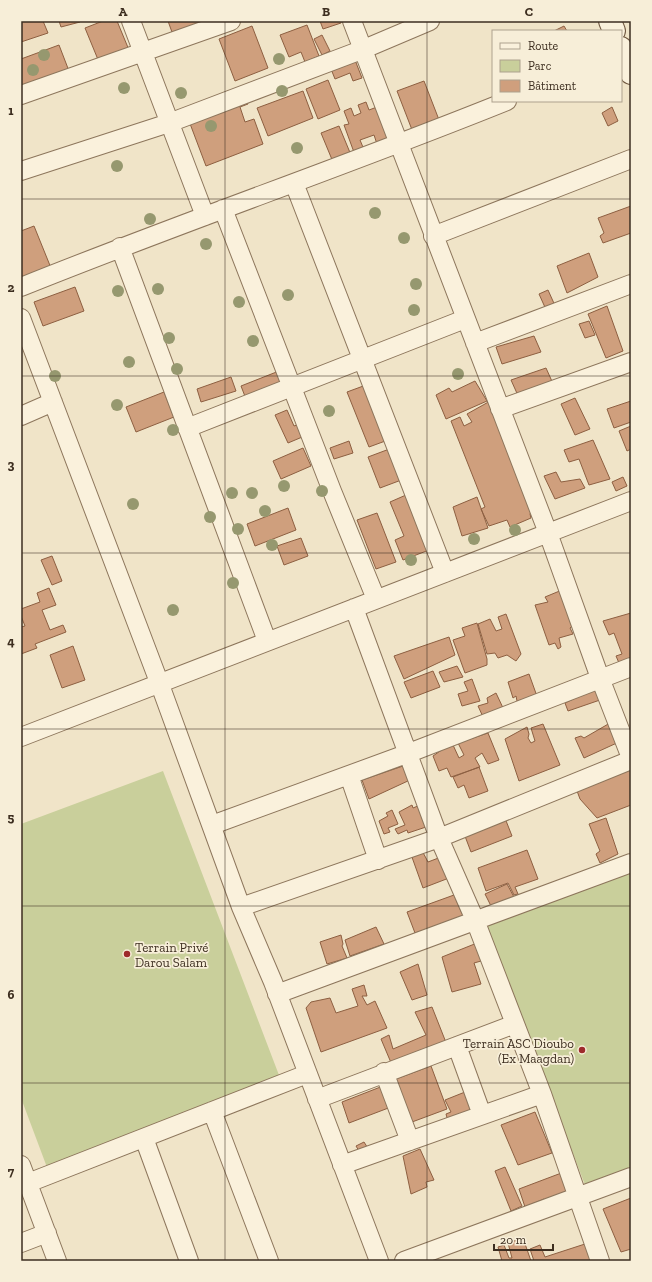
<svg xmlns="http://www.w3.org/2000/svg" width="652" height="1282" font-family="'Zilla Slab',serif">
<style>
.green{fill:#c9cf9b}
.building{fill:#cf9f7d;stroke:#8d5f41}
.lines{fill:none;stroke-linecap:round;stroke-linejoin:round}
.street-casing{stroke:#8d765c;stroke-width:20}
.secondary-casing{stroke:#6f573f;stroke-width:24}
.street{stroke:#faf1dc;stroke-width:18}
.secondary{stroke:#faf1dc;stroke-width:22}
.tree{fill:#96986f}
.grid{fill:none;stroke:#3d2e20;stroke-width:1;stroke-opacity:0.55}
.poi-dot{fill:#9e2a2b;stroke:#f7eed8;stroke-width:1.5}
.labels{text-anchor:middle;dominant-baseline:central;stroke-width:3.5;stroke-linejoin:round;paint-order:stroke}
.poi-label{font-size:13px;fill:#3d2e20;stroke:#f7eed8;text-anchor:start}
.neatline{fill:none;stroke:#3d2e20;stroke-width:1.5}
.grid-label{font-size:13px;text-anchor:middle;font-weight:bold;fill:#3d2e20}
</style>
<rect width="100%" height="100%" fill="#f0e4c8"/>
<path class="green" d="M163,771L282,1083L48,1170L21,1098V824Z
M631,871V1173L587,1190L485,926Z"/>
<path class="building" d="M21,21H43L48,33L21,42Z
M59,21H80V22L61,27Z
M103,21H117L129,50L99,62L85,28Z
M168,21H208L173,35Z
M320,21H341V23L323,29Z
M307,25L319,56L305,62L301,52L289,57L280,35Z
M252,26L268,68L235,81L219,39Z
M564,26L567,31H554Z
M322,35L330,51L322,55L314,39Z
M59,45L69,71L21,89V59Z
M355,60L362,78L353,81L350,73L335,79L331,69Z
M328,80L340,110L318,119L306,89Z
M424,81L441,125L414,135L397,91Z
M303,91L313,118L268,136L257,108Z
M246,99L248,104L240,107L245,122L254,119L263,144L206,166L189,121Z
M366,102L369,110L377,107L390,142L378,147L374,135L360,140L365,152L355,155L344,125L349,124L344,111L351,108L354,116L361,113L358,105Z
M612,107L618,121L608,126L602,113Z
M339,126L351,155L333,162L321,133Z
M631,206V233L603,243L600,236L604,233L598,218Z
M34,226L51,268L23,279L21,273V231Z
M589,253L598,277L567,293L557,266Z
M75,287L84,311L43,326L34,302Z
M548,290L557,310L548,314L539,294Z
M607,306L623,351L606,358L588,314Z
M589,321L595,335L585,338L579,324Z
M534,336L541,352L502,364L496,347Z
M546,368L555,388L520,400L511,380Z
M279,371L284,383L246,399L241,386Z
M231,377L236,391L201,402L197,389Z
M475,381L487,401L446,419L436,395L449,388L452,392Z
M366,385L388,440L369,447L347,392Z
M164,392L174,417L136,432L126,407Z
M575,398L590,429L575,435L561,404Z
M492,400L532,510L530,514L531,518L510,527L507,520L489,526L481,509L485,507L451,421L460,417L464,426L472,422L467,414Z
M631,401V422L614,428L607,409Z
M287,410L294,426L302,423L307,435L288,443L275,415Z
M631,426V449L627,451L619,431Z
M593,440L610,479L589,485L579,459L569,462L564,450Z
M349,441L353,453L334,459L330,448Z
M303,448L311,466L281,479L273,461Z
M392,448L404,479L380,488L368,457Z
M556,472L561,482L580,479L585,488L555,499L544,476Z
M623,477L627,486L616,491L612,482Z
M406,495L429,550L403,560L395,540L404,536L390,502Z
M477,497L488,528L462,536L453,507Z
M288,508L296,530L255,546L247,524Z
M377,513L396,562L376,569L357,520Z
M301,538L308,556L284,565L277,546Z
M52,556L62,581L52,585L41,560Z
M49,588L56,605L42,610L50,630L63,625L66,632L35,644L37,648L21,654V627L25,626L21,616V609L40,602L37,593Z
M562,590L575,624L570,628L573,634L559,638L561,647L558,649L555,643L549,645L535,605L548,602L545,597Z
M631,613V666L622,670L616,656L622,654L614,633L609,635L603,621Z
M506,614L521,654L516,661L507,655L498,658L495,653L487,654L478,624L490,619L496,631L502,629L498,617Z
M477,623L487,659V665L465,673L453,640L465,636L462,628Z
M449,637L455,655L404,679L394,656Z
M73,646L85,680L62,688L50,655Z
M457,666L463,677L444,682L439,672Z
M433,671L440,687L411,698L404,682Z
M529,674L538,699L518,706L516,696L513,698L508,682Z
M472,679L480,701L462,706L458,694L468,691L464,682Z
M596,688L600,700L568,711L565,703Z
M496,693L504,710L484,719L478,706L488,703L487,698Z
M610,723L619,742L584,758L575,738L581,736L584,738Z
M543,724L560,765L519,781L505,739L527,727L529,734L528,738L531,743L535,741L531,728Z
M488,733L499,760L488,764L482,753L475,758L480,767L451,777L447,768L439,771L433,756L443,749L453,745L459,758L464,755L458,743Z
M406,765L410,780L369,799L362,780Z
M479,767L488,791L469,798L464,785L458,788L453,777Z
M631,768V805L597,818L580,799L573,780Z
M425,803L435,824L408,833L407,830L398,834L395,829L405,825L399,812L412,805L413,808Z
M501,808L512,836L471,852L460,823Z
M392,810L398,824L388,828L390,832L384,834L379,821L388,816L386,813Z
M606,818L618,854L600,863L596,854L600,851L589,824Z
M418,843L428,862L441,857L449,878L423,888L408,846Z
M527,850L538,879L515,887L518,894L514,895L508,883L486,891L478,868Z
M507,884L514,897L491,906L485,894Z
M454,895L464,918L415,933L407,912Z
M376,927L384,944L350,956L345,940Z
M341,935L343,944L342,946L347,958L327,964L320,942Z
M477,943L481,961L474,963L481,984L452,992L442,957Z
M418,964L427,995L412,1000L400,972Z
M364,985L367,996H362L367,1005L375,1001L387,1028L321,1052L306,1008L311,1002L330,998L336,1013L358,1006L352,989Z
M432,1007L447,1045L392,1065L381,1039L389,1035L393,1049L426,1035L415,1012Z
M431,1066L447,1109L412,1122L396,1079Z
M383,1086L391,1107L349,1123L342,1102Z
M465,1092L475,1115L449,1125L446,1114L451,1112L445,1100Z
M535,1112L552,1153L518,1165L501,1125Z
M364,1142L371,1153L362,1156L356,1146Z
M420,1149L434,1180L426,1182L427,1187L411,1194L403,1156Z
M505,1167L522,1206L511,1211L495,1171Z
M564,1172L572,1194L549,1203L544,1199L525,1207L519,1189Z
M631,1198V1249L621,1252L603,1209Z
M523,1238L531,1261H502L498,1247L504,1245L509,1258H512L508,1243Z
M588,1243L596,1261H534L530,1249L540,1245L545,1257Z"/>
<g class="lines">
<g class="street-casing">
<path id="street" d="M131,21L205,216
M352,21L548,533L600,678L631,758
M21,95L231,21
M21,171L169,123L364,49L430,21
M294,183L445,573
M223,209L332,491L376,599
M433,236L631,159
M120,247L267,641
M21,287C182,222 346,166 507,101
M21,318L159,682L241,907L273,982L379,1261
M475,343L631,284
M500,409L631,362
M21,416L53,402
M187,428L465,319
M354,608L439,838L475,920L542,1094L600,1261
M21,737L631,501
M349,775L378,860
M212,825L409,753L631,667
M241,907L439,838L631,760
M277,994L631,863
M457,1046L482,1115
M384,1072L410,1141
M317,1099L515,1024
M212,1111L269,1261
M144,1138L189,1261
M21,1165L57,1261
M342,1165L542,1094
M28,1183L307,1074
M21,1243L47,1233
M404,1261L631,1177"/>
</g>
<g class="secondary-casing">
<path id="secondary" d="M610,21L614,31
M621,48L631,73"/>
</g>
<use href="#street" class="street"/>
<use href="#secondary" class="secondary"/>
</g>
<g class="tree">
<circle cx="44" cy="55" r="6"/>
<circle cx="279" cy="59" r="6"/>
<circle cx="33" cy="70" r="6"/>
<circle cx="124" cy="88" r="6"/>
<circle cx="282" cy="91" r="6"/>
<circle cx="181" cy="93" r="6"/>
<circle cx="211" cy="126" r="6"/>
<circle cx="297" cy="148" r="6"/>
<circle cx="117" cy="166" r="6"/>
<circle cx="375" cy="213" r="6"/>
<circle cx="150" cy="219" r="6"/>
<circle cx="404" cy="238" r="6"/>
<circle cx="206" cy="244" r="6"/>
<circle cx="416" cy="284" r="6"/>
<circle cx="158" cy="289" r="6"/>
<circle cx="118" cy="291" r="6"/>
<circle cx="288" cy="295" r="6"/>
<circle cx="239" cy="302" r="6"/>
<circle cx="414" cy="310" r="6"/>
<circle cx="169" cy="338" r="6"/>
<circle cx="253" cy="341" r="6"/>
<circle cx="129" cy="362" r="6"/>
<circle cx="177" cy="369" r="6"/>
<circle cx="458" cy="374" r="6"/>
<circle cx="55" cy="376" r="6"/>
<circle cx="117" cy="405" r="6"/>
<circle cx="329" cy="411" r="6"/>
<circle cx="173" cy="430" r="6"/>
<circle cx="284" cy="486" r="6"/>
<circle cx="322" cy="491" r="6"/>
<circle cx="232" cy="493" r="6"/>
<circle cx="252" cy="493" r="6"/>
<circle cx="133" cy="504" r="6"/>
<circle cx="265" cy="511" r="6"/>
<circle cx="210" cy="517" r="6"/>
<circle cx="238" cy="529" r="6"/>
<circle cx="515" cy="530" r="6"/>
<circle cx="474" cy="539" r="6"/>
<circle cx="272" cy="545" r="6"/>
<circle cx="411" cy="560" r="6"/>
<circle cx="233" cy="583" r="6"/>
<circle cx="173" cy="610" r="6"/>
</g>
<path class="grid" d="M225,21V1261M427,21V1261M21,199H631M21,376H631M21,553H631M21,729H631M21,906H631M21,1083H631"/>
<g class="poi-dot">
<circle cx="127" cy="954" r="4"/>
<circle cx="582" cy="1050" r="4"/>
</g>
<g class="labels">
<g class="poi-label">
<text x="135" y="947">Terrain Privé<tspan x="135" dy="15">Darou Salam</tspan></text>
<text x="574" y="1043" text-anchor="end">Terrain ASC Dioubo<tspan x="574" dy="15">(Ex Maagdan)</tspan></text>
</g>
</g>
<rect width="652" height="1282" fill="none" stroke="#f7eed8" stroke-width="44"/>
<rect x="492" y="30" width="130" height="72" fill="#f7eed8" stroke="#ada18e"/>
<rect x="500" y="43" width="20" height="6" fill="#faf1dc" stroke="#ada18e"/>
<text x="528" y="50" font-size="12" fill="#3d2e20">Route</text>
<rect x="500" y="60" width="20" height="12" fill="#c9cf9b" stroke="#ada18e"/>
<text x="528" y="70" font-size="12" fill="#3d2e20">Parc</text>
<rect x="500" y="80" width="20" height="12" fill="#cf9f7d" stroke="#ada18e"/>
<text x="528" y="90" font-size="12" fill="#3d2e20">Bâtiment</text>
<path d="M494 1244v6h59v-6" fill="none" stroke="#3d2e20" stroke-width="2"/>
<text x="500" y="1244" font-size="12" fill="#3d2e20" stroke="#f7eed8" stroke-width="3" paint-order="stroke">20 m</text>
<rect x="22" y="22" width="608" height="1238" class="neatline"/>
<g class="grid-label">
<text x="123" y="16">A</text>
<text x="326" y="16">B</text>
<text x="529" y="16">C</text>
<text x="11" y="115">1</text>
<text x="11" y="292">2</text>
<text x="11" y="469">3</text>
<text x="11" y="646">4</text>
<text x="11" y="822">5</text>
<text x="11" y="999">6</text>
<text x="11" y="1176">7</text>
</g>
</svg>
